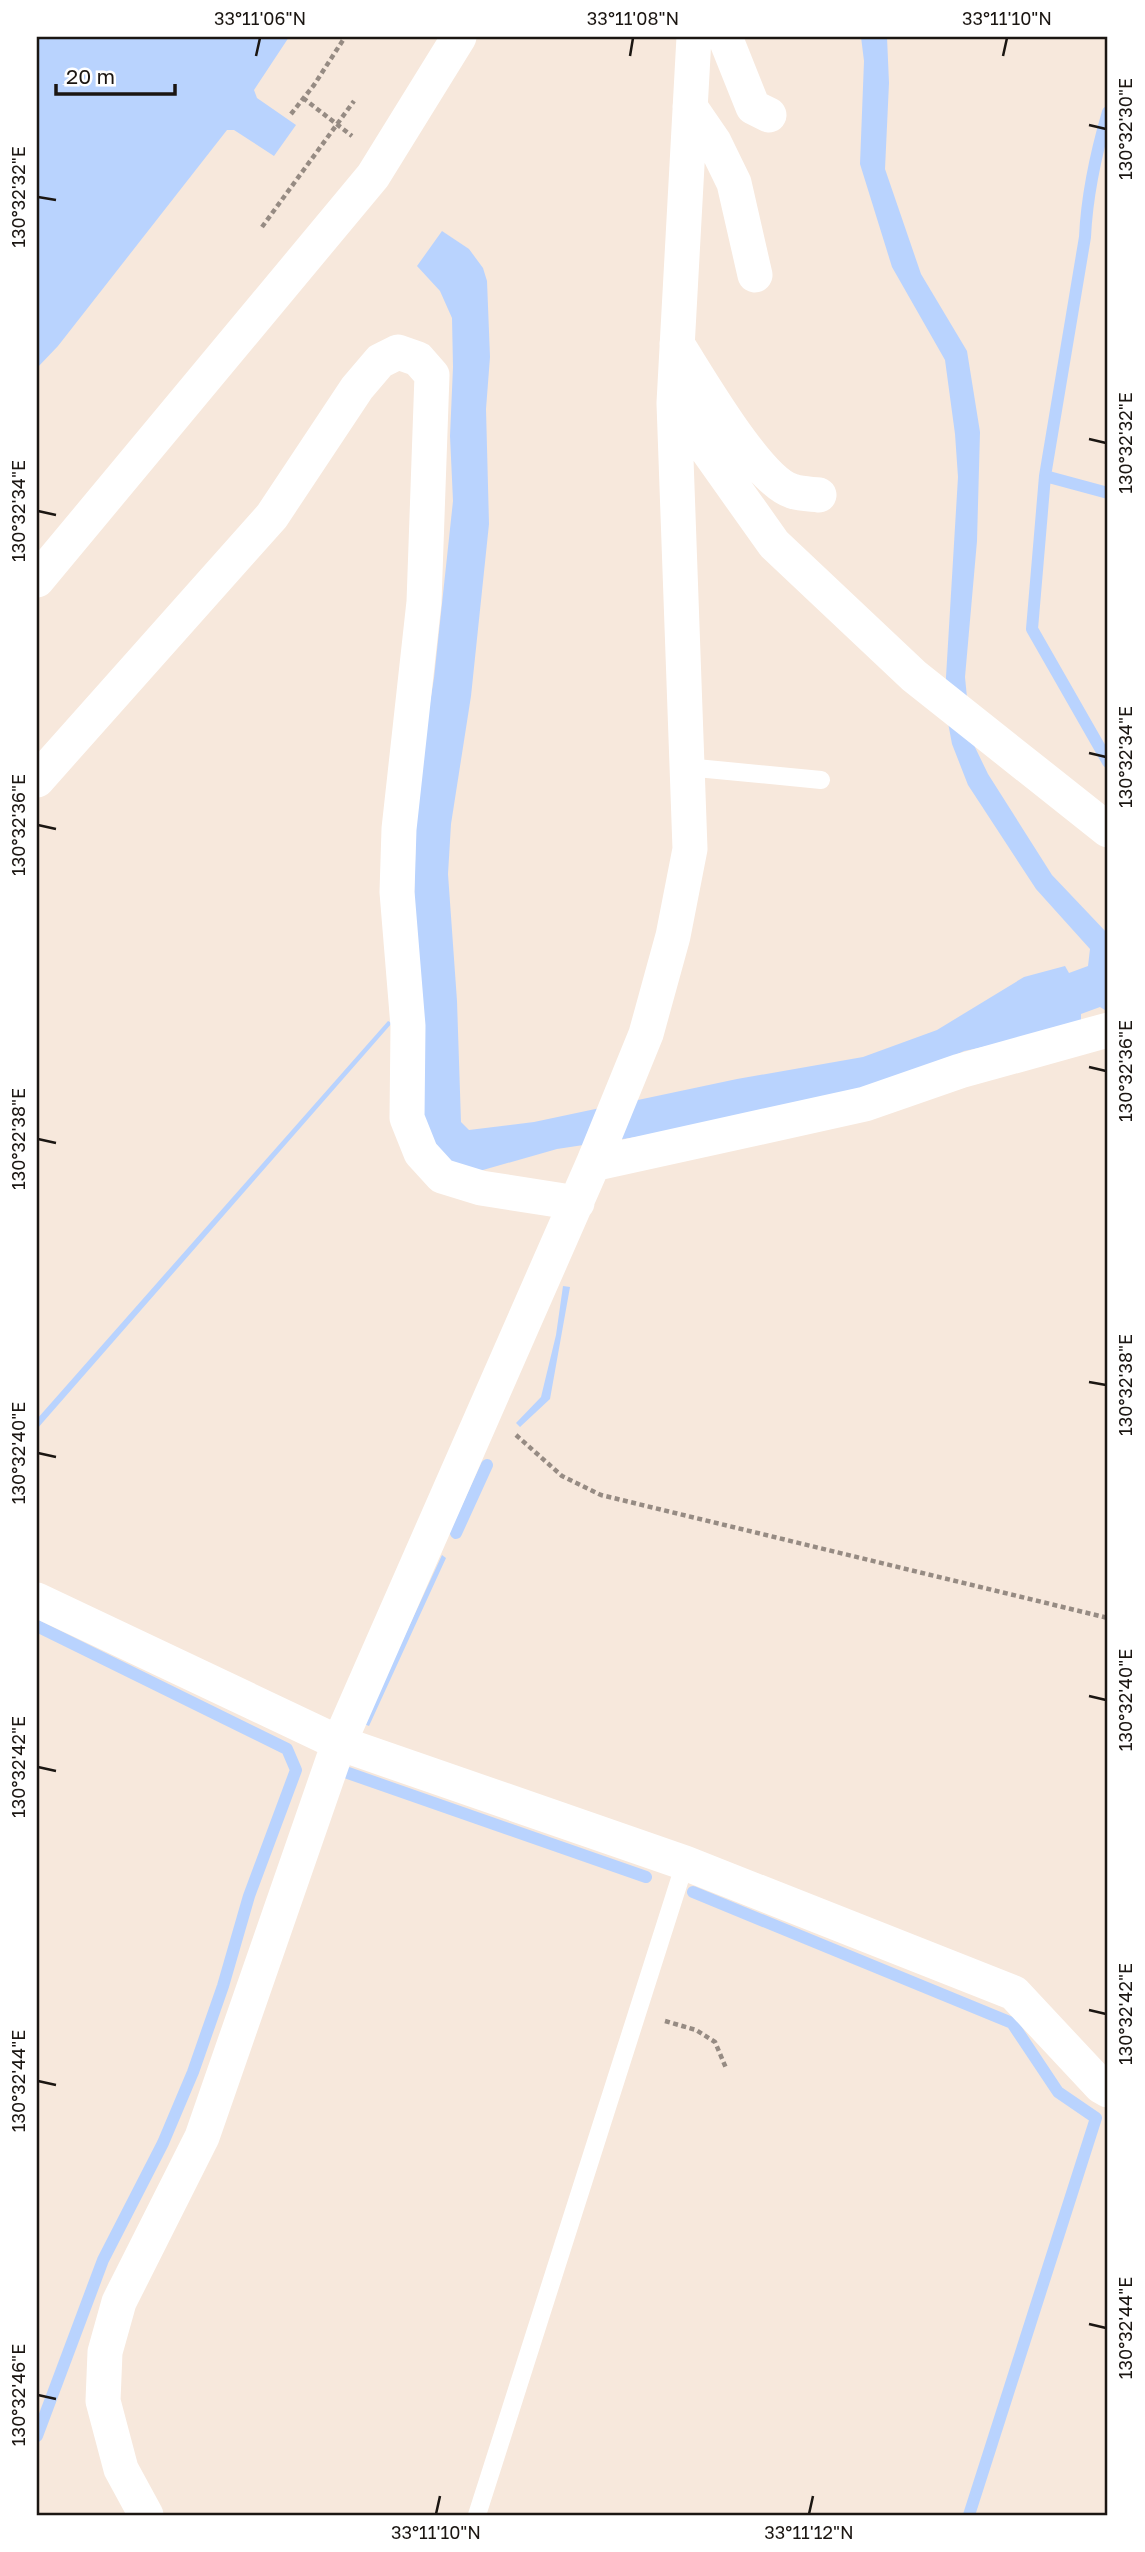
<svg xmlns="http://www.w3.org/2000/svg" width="1145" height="2552" font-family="'Golos Text',sans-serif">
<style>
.water{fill:#b9d3fe}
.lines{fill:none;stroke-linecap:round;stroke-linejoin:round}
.stream{stroke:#b9d3fe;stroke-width:12}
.path{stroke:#968b83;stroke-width:4.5;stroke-dasharray:5 3.5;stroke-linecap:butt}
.lane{stroke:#fff;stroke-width:18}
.street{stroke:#fff;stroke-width:35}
.ticks{fill:none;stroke:#1b1612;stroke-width:2.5}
.neatline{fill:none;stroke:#1b1612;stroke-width:2.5}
.ticks-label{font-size:18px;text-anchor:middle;fill:#1b1612}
</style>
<rect width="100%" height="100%" fill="#f7e8dc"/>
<path class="water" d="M37,37H289L254,90L257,98L296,125L274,156L234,130H227L58,346L37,368Z
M861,37H887L889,83L885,169L921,274L967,351L980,432L977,541L965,677L971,739L988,774L1052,875L1108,934V1012L1100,1007L1081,1014V1022L1031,1037L964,1051L923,1070L861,1092L656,1134L557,1149L476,1172L439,1159L420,1111L414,903L417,782L434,678L453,501L450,436L453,367L452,318L440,291L417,266L442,231L469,249L483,268L487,281L490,357L486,409L489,524L471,696L451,824L448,874L457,1001L461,1122L469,1130L534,1122L737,1079L863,1057L937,1030L1024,977L1065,966L1069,973L1088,966L1090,949L1036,889L968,785L952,744L946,712V677L958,477L955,434L945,360L892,267L860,164L864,61Z
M388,1021L392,1023L37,1429V1419Z
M563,1286L570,1287L550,1399L520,1427L516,1423L541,1397L556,1335Z
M442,1555L446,1558L369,1726L364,1724Z"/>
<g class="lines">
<path class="stream" d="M1108,112C1096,153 1087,193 1085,237L1045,476L1032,629L1108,762
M1045,476L1108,493
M456,1533L487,1465
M37,1626L287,1749L296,1770L249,1896L223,1986L193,2072L163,2143L103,2260L37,2436
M348,1773L646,1877
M693,1892L1012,2023L1058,2092L1096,2118L969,2515"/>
<path class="path" d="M303,98L352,136
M291,114L314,85L345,37
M262,227L354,101
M516,1435L562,1476L601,1495L1108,1618
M665,2021L696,2030L715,2042L726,2068"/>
<path class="lane" d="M686,767L821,780
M477,2515L685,1863"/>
<path class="street" d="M725,37L753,107L769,115
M690,107L714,142L734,183L755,275
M677,344C699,378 757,480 792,491C800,494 810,494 819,495
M674,403L774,544L914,676L1108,830
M37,580L373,176L459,37
M37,780L272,516L357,388L380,361L398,352L418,359L432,375L424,602L399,829L397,892L408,1026L407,1118L421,1153L442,1176L481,1188L577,1203
M593,1164L865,1104L960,1071L1108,1030
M37,1600L339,1743L685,1863L1014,1993L1101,2086L1108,2090
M146,2515L121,2469L103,2401L105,2352L119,2302L202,2137L339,1743L593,1164L646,1034L673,936L690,849L674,403L694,37"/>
</g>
<path class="ticks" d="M256,56L260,38M630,56L633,38M1003,56L1007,38M1089,125L1106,129M38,197L56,200M1089,439L1106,443M38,511L56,515M1089,753L1106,757M38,825L56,829M1089,1067L1106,1071M38,1139L56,1143M1089,1382L1106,1385M38,1453L56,1457M1089,1696L1106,1700M38,1767L56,1771M1089,2010L1106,2014M38,2081L56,2085M1089,2324L1106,2328M38,2395L56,2399M436,2514L440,2496M809,2514L813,2496"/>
<rect width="1145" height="2552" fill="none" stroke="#ffffff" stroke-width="77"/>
<path d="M56 84v10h119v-10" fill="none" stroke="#1b1612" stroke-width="3.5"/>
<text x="66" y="84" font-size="21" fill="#1b1612" stroke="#ffffff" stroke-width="5" paint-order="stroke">20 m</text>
<rect x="38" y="38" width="1068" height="2476" class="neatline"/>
<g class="ticks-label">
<text x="260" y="25">33°11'06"N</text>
<text x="633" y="25">33°11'08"N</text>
<text x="1007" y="25">33°11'10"N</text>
<text transform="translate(1126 129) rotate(-90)" y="6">130°32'30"E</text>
<text transform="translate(19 197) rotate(-90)" y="6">130°32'32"E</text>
<text transform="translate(1126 443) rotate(-90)" y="6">130°32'32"E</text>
<text transform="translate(19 511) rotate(-90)" y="6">130°32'34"E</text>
<text transform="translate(1126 757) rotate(-90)" y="6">130°32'34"E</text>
<text transform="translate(19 825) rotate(-90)" y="6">130°32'36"E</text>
<text transform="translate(1126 1071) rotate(-90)" y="6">130°32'36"E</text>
<text transform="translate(19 1139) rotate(-90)" y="6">130°32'38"E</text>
<text transform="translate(1126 1385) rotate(-90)" y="6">130°32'38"E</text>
<text transform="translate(19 1453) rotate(-90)" y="6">130°32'40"E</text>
<text transform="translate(1126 1700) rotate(-90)" y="6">130°32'40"E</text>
<text transform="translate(19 1767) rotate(-90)" y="6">130°32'42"E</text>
<text transform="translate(1126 2014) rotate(-90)" y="6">130°32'42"E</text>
<text transform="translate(19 2081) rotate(-90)" y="6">130°32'44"E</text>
<text transform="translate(1126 2328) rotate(-90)" y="6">130°32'44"E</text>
<text transform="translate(19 2395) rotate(-90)" y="6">130°32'46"E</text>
<text x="436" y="2539">33°11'10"N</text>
<text x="809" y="2539">33°11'12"N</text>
</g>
</svg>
